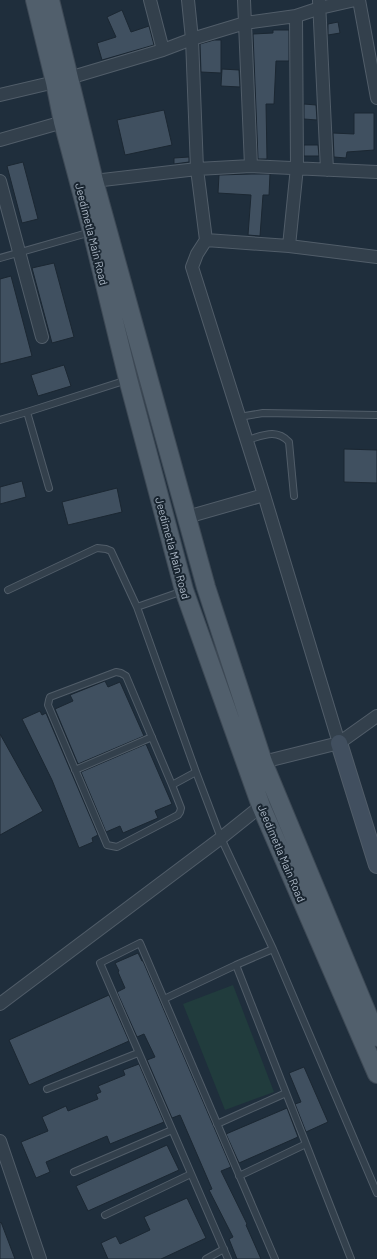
<svg xmlns="http://www.w3.org/2000/svg" width="377" height="1259" font-family="Barlow,sans-serif">
<style>
.green{fill:#213c3d}
.building{fill:#405060;stroke:#1b2732}
.lines{fill:none;stroke-linecap:round;stroke-linejoin:round}
.lane-casing{stroke:#515d69;stroke-width:8}
.street-casing{stroke:#515d69;stroke-width:14}
.secondary-casing{stroke:#515d69;stroke-width:18}
.primary-casing{stroke:#3d4955;stroke-width:20}
.lane{stroke:#33404c;stroke-width:6}
.street{stroke:#33404c;stroke-width:12}
.secondary{stroke:#414f5f;stroke-width:16}
.primary{stroke:#515f6c;stroke-width:18}
.labels{text-anchor:middle;dominant-baseline:central;stroke-width:4;stroke-linejoin:round;paint-order:stroke}
.street-label{font-size:11px;fill:#aebac8;stroke:#192530}
</style>
<rect width="100%" height="100%" fill="#1f2e3c"/>
<path class="green" d="M233,985L274,1092L225,1110L183,1004Z"/>
<path class="building" d="M122,10L131,32L149,26L154,45L102,60L97,43L116,37L107,17Z
M338,22L340,33L328,35V24Z
M273,30H289V61H276L274,104H266L267,159H258L253,34L273,33Z
M214,40H221V73L201,72L200,44Z
M222,69L239,70L240,87L221,86Z
M304,104L316,105L317,120L304,119Z
M164,110L172,145L125,155L117,120Z
M354,113H374V150L347,152L346,158L334,157L333,133L354,134Z
M304,145H318L319,156H304Z
M189,157V162L174,164V158Z
M23,162L38,219L22,223L7,166Z
M251,174H270L269,195H263L260,236L248,235L251,195L218,193L219,175Z
M54,263L74,337L52,343L32,268Z
M11,276L32,356L0,364V279Z
M64,365L71,386L38,396L31,375Z
M344,449L377,450V483L344,482Z
M22,481L26,497L0,504V487Z
M117,488L122,512L68,525L62,502Z
M105,681L108,687L120,682L144,736L78,764L55,709L73,701L70,695Z
M40,711L42,715L46,713L98,835L92,838L93,842L79,848L52,780L22,719Z
M0,734L43,811L0,835Z
M146,744L172,804L155,811L158,818L123,833L120,826L106,832L81,772Z
M138,953L142,961H143L231,1167L221,1171L247,1224L246,1225L261,1259H237L229,1239L233,1237L209,1190L212,1189L180,1115L172,1118L147,1060L155,1057L144,1034L137,1037L117,992L125,988L118,972L119,971L115,963Z
M109,995L129,1041L29,1085L9,1040Z
M139,1064L164,1122L110,1144L107,1136L46,1162L50,1172L36,1178L21,1142L48,1131L42,1117L66,1106L68,1111L98,1099L96,1094L101,1092L98,1086L125,1075L123,1070Z
M304,1067L328,1122L306,1132L295,1104L301,1102L289,1073Z
M287,1108L298,1137L239,1163L226,1134Z
M167,1145L179,1170L88,1211L76,1186Z
M187,1198L206,1238L161,1259H108L101,1243L116,1236L120,1244L150,1230L144,1217Z
M1,1222L15,1259H0V1223Z"/>
<g class="lines">
<g class="lane-casing">
<path id="lane" d="M0,258L91,232
M27,412L49,488
M239,417L263,413L377,415
M0,420L27,412L127,380
M247,440C262,436 276,428 289,442L294,496
M8,590L97,548L106,549L111,551L137,607
M183,591L137,607L196,772L221,838L273,949L377,1193
M116,672L121,673L126,676L172,785L181,808L180,812L178,815L117,847L107,845L48,705L49,700L50,697Z
M75,770L152,737
M172,785L196,772
M236,965L273,949
M164,999L236,965L351,1259
M47,1089L138,1053
M217,1124L286,1093
M74,1172L172,1130
M239,1176L306,1144
M105,1215L191,1174
M206,1259L224,1249
M228,1259L100,963L140,943L275,1259"/>
</g>
<g class="street-casing">
<path id="street" d="M150,0L163,50
M188,0L192,39L197,169L206,240L197,254L192,267L264,495L339,743
M244,0L251,166
M359,0L377,98
M319,1L327,170
M69,78L163,50L192,39L245,23L296,16L320,8L355,0
M0,95L55,82
M0,140L63,122
M0,181L42,337
M94,181L197,169L251,166L377,172
M206,240L289,246L377,257
M289,246L297,167L296,16
M187,517L264,495
M263,762L339,743L377,716
M0,1004L221,838L261,806
M0,1141L40,1259"/>
</g>
<g class="secondary-casing">
<path id="secondary" d="M339,743L377,865"/>
</g>
<g class="primary-casing">
<path id="primary" d="M35,0L55,82L63,122L92,231L128,379L184,590L261,806L377,1074
M50,0L94,181L206,587L263,762L377,1037"/>
</g>
<use href="#lane" class="lane"/>
<use href="#street" class="street"/>
<use href="#secondary" class="secondary"/>
<use href="#primary" class="primary"/>
</g>
<g class="labels">
<g class="street-label">
<text transform="translate(92 234) rotate(76)">Jeedimetla Main Road</text>
<text transform="translate(173 548) rotate(75)">Jeedimetla Main Road</text>
<text transform="translate(282 853) rotate(67)">Jeedimetla Main Road</text>
</g>
</g>
</svg>
